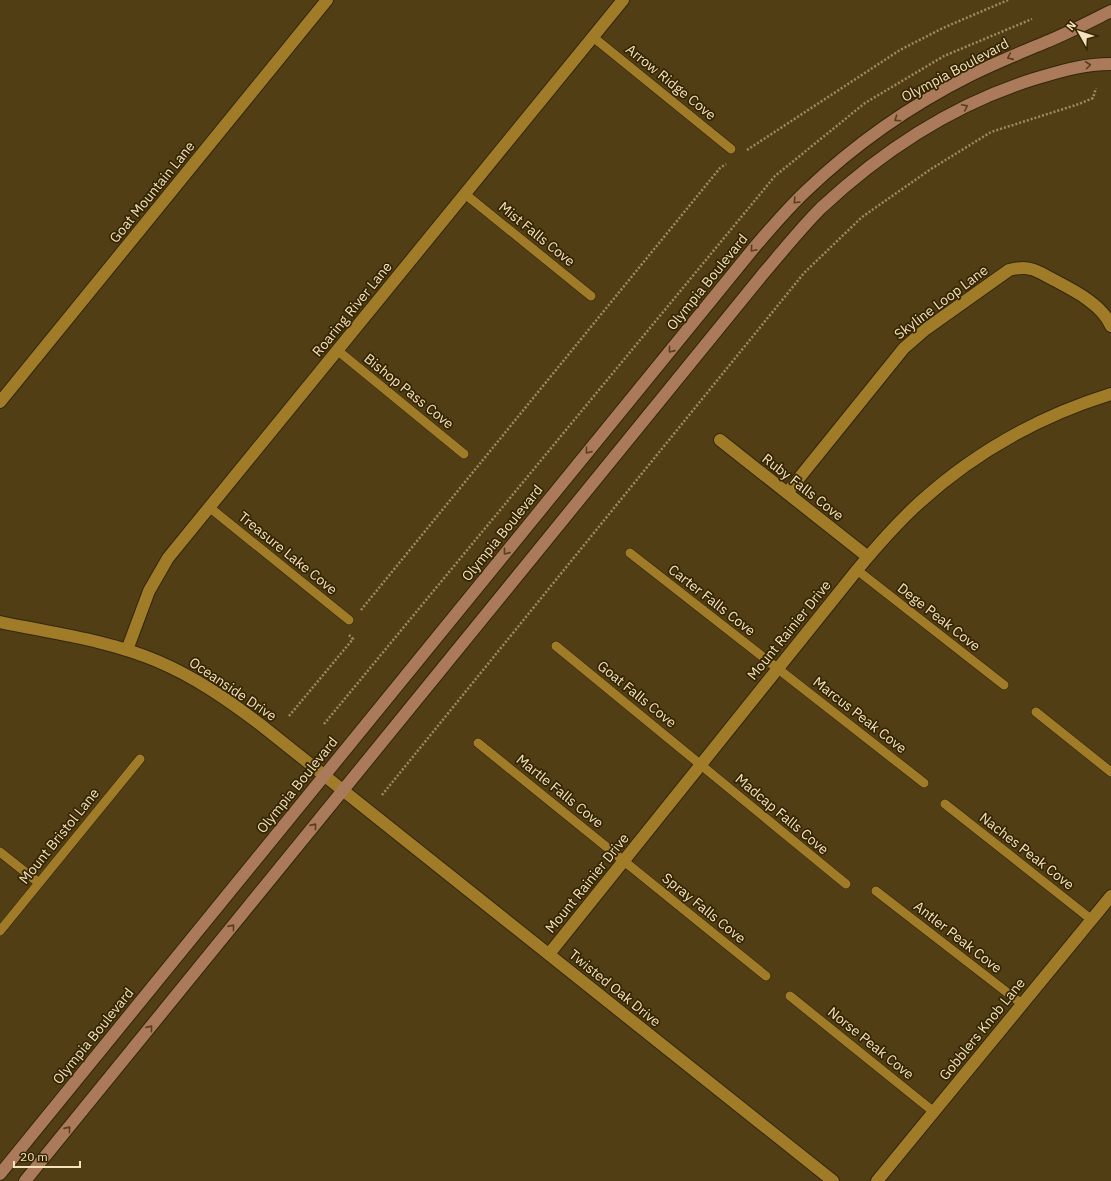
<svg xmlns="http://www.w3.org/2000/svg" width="1111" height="1181" font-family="'IBM Plex Sans',sans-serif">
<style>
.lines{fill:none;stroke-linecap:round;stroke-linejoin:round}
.lane-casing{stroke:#32260d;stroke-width:10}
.street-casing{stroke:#32260d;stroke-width:14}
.secondary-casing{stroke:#32260d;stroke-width:14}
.path{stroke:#9f8b63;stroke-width:2.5;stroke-dasharray:2 2;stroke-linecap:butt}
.lane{stroke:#a07b28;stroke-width:9}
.street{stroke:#a07b28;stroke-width:12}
.secondary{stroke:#ab7a5a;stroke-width:12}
.oneway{stroke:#583f1d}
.labels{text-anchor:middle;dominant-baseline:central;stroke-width:3.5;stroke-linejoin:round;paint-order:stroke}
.street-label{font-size:14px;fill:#f5e1bc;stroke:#352603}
</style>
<rect width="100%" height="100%" fill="#523e14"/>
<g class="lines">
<g class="lane-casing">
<path id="lane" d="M593,37L731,149
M465,194L591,296
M337,350L464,454
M209,507L349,620
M630,553L924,783
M857,570L1004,685
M556,646L846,884
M1036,712L1111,772
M478,743L766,976
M945,804L1092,920
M0,852L39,883
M876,891L1022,1004
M0,931L140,759
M790,996L934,1112"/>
</g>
<g class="street-casing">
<path id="street" d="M0,402L327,0
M720,440L868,557
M787,493L904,348L926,329L1009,270C1021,267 1030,267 1041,273C1064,286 1101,301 1111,326
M0,622C52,633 108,640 157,661C195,677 228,700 261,725L833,1181
M127,650L149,591L168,558L623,0
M549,954L857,570C876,547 896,524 919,503C974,453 1040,416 1111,394
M877,1181L1111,896"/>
</g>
<g class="secondary-casing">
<path id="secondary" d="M0,1174L753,249C770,229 787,209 806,191C854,145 911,105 971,75C995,63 1020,53 1046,42C1068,33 1089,22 1111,11
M25,1181L763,274C782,252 800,229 821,208C882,151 954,104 1034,79C1061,71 1083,64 1111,64"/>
</g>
<path class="path" d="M747,150L900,50L943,28L1008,0
M361,610L720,168L726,164
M289,716L353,639L349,635
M324,724L775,176L865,103L944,56L1032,19
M382,795L804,273L862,217L931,169L991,132L1079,104L1093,98L1096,88"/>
<use href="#lane" class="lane"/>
<use href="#street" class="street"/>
<use href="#secondary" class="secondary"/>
</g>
<defs><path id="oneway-chevron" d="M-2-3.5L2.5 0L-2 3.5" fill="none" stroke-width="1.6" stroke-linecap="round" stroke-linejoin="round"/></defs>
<g class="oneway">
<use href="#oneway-chevron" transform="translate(1010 57) rotate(156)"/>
<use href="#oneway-chevron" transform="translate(1088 65) rotate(-7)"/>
<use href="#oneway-chevron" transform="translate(965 107) rotate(-26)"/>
<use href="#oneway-chevron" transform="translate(897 119) rotate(146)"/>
<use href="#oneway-chevron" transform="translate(796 201) rotate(134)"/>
<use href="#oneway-chevron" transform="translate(753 249) rotate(130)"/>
<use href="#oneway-chevron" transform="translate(671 350) rotate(129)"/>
<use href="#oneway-chevron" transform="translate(588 451) rotate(129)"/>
<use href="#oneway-chevron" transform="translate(506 552) rotate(129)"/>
<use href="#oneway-chevron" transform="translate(314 826) rotate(-51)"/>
<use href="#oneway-chevron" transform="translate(232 927) rotate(-51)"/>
<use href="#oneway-chevron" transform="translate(150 1028) rotate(-51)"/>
<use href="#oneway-chevron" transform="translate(68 1129) rotate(-51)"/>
</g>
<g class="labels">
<g class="street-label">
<text transform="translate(955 70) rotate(-28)">Olympia Boulevard</text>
<text transform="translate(671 82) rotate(39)">Arrow Ridge Cove</text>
<text transform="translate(152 192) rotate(-51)">Goat Mountain Lane</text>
<text transform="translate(537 234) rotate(39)">Mist Falls Cove</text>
<text transform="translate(707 282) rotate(-51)">Olympia Boulevard</text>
<text transform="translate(941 302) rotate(-37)">Skyline Loop Lane</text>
<text transform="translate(352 309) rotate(-51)">Roaring River Lane</text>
<text transform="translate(409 391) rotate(39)">Bishop Pass Cove</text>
<text transform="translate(803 487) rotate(38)">Ruby Falls Cove</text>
<text transform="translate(502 533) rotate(-51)">Olympia Boulevard</text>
<text transform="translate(288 553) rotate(39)">Treasure Lake Cove</text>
<text transform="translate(712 600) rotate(38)">Carter Falls Cove</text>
<text transform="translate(939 617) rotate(38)">Dege Peak Cove</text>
<text transform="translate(789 630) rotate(-51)">Mount Rainier Drive</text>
<text transform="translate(233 689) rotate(34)">Oceanside Drive</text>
<text transform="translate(637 694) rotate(39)">Goat Falls Cove</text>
<text transform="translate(860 715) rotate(38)">Marcus Peak Cove</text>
<text transform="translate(297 785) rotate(-51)">Olympia Boulevard</text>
<text transform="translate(560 791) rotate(39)">Martle Falls Cove</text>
<text transform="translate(782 814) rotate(40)">Madcap Falls Cove</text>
<text transform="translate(59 836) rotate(-51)">Mount Bristol Lane</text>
<text transform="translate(1027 851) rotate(38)">Naches Peak Cove</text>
<text transform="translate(587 883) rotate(-51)">Mount Rainier Drive</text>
<text transform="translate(704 908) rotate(39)">Spray Falls Cove</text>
<text transform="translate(958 937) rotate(38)">Antler Peak Cove</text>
<text transform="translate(615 988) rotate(39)">Twisted Oak Drive</text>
<text transform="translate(982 1029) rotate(-51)">Gobblers Knob Lane</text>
<text transform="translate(93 1036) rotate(-51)">Olympia Boulevard</text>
<text transform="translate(871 1043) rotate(39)">Norse Peak Cove</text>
</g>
</g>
<g transform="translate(1079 32) rotate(309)" stroke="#352603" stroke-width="3" paint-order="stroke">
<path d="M0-3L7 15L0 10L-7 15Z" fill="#f5e1bc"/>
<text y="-6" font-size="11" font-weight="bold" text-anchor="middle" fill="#f5e1bc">N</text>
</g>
<path d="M14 1161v6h66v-6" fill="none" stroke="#f5e1bc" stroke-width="2"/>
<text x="20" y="1161" font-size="12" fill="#f5e1bc" stroke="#352603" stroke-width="3" paint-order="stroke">20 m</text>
</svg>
